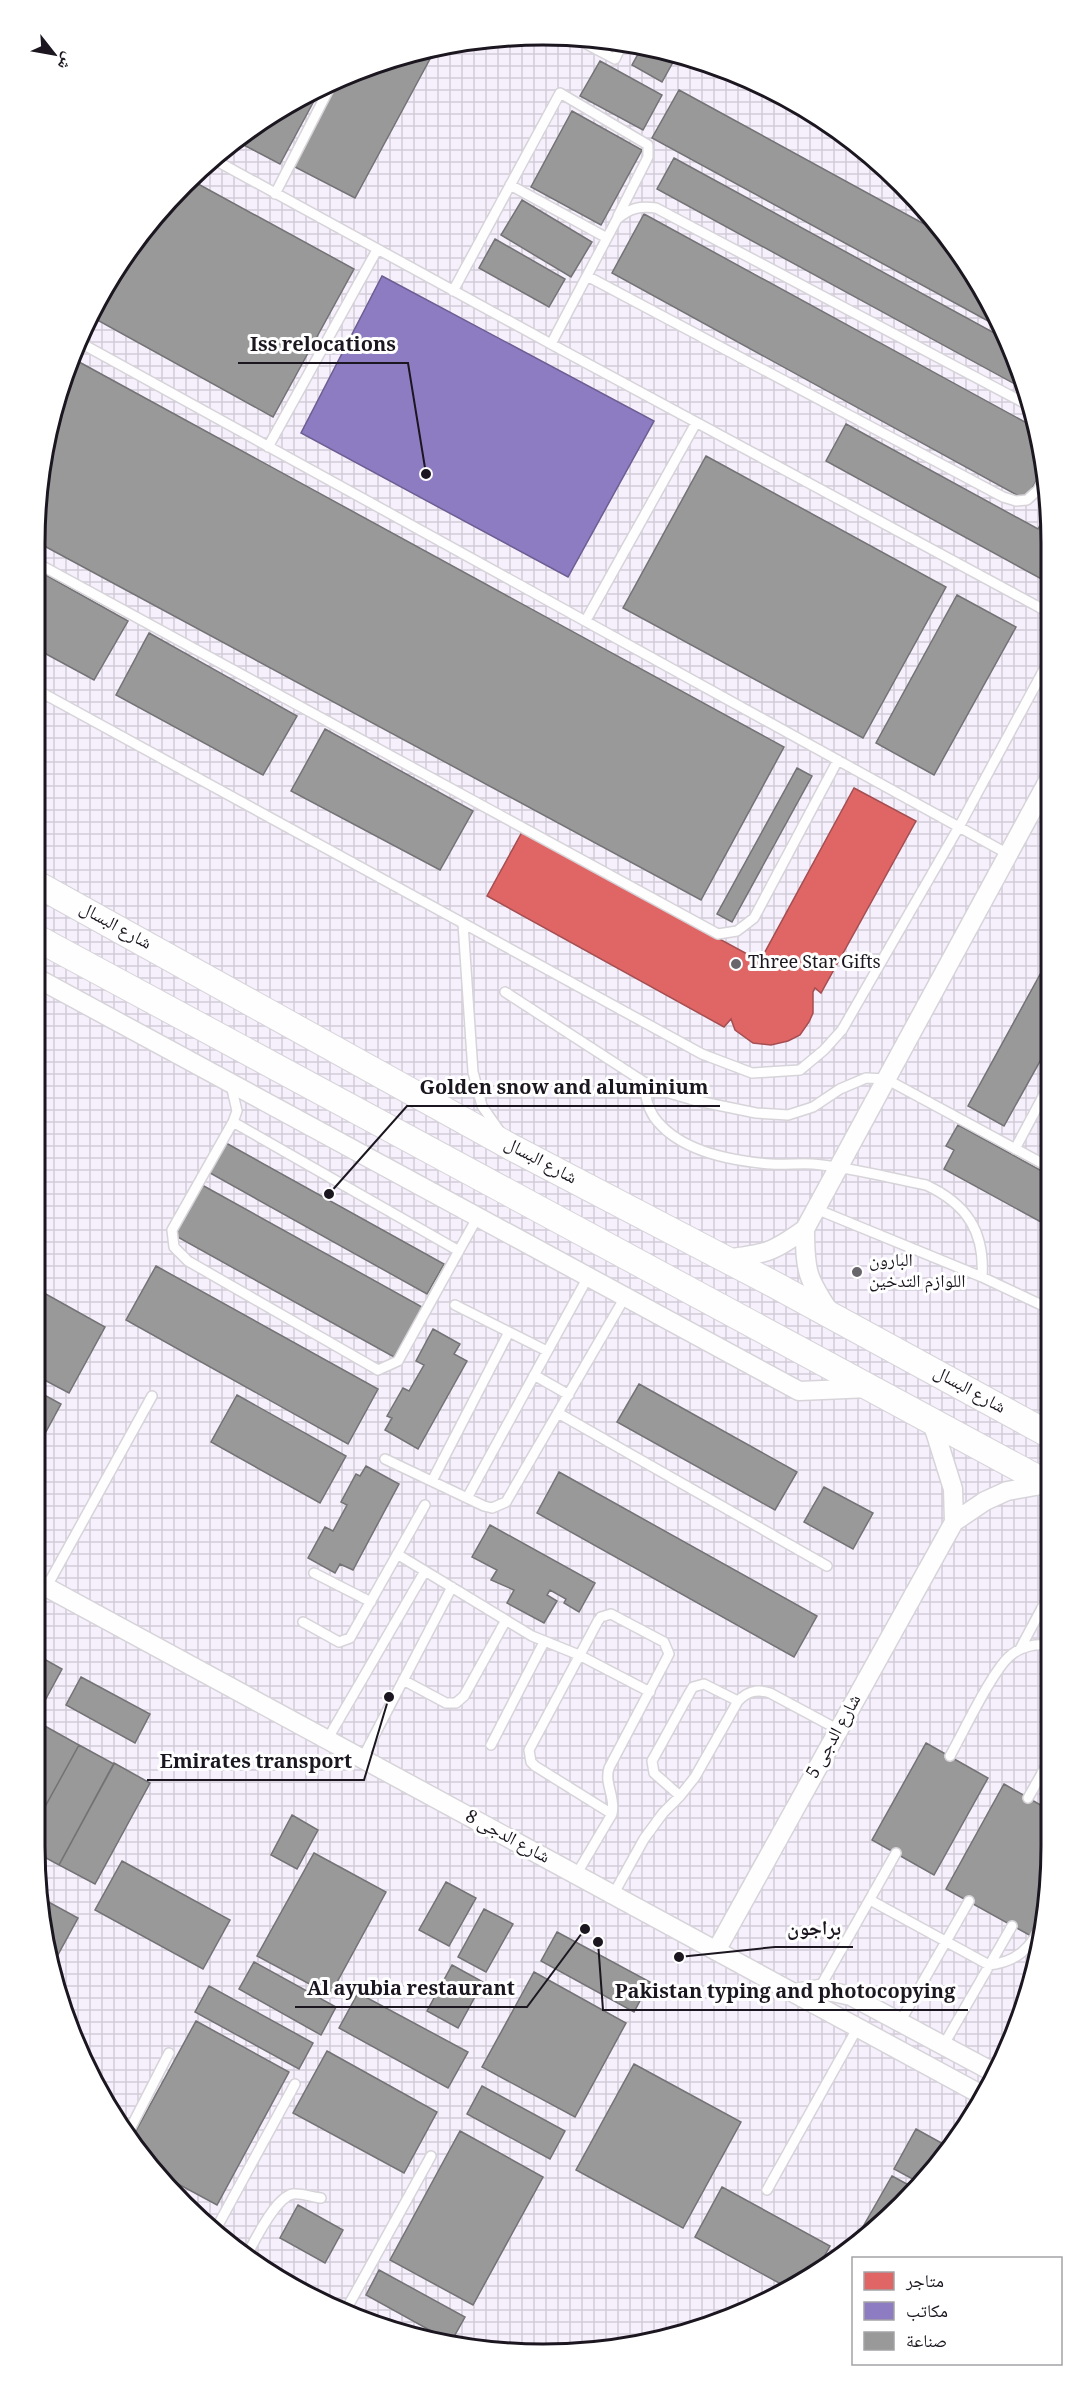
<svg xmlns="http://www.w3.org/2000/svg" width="1086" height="2389" font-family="Georgia,'Noto Naskh Arabic',serif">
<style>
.industrial{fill:url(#industrial-grid)}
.shops{fill:#e06666;stroke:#a54e51;stroke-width:1.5}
.offices{fill:#8e7cc3;stroke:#6c5d92;stroke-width:1.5}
.industry{fill:#999;stroke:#737274;stroke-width:1.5}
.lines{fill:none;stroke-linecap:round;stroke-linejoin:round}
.lane-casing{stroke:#d7d4d9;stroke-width:12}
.street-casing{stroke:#d7d4d9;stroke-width:21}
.secondary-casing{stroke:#d7d4d9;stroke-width:28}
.lane{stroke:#fefefe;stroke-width:9}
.street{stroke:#fefefe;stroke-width:18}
.secondary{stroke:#fefefe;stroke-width:26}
.poi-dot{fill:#69656c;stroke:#fff;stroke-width:2}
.labels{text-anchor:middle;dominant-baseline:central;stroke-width:6;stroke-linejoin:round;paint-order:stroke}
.street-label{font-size:18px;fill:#1b161f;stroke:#fff}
.poi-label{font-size:18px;fill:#1b161f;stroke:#fff;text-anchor:start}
.rim{fill:none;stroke:#1b161f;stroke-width:3}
.leader{fill:none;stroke:#1b161f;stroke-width:2}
.callout-dot{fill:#1b161f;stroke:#fff;stroke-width:2}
.callout-label{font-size:20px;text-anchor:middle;font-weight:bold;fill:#1b161f;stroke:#fff;stroke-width:6;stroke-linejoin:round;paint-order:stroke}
</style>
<defs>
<pattern id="industrial-grid" width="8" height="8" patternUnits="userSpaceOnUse" patternTransform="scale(1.5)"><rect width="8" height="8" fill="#f6effc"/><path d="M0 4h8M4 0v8" fill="none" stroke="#d2ccd8"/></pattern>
</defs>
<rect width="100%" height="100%" fill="#f9f7fa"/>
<path class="industrial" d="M543,35L642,44L737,73L852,139L946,233L1013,348L1047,476L1051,1846L1042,1946L1013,2040L925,2182L797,2287L642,2345L543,2354L444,2345L289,2287L160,2181L102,2100L62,2010L35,1846V543L44,444L73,349L120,261L183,184L260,120L348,73L443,44Z"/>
<path class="shops" d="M854,788L916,821L821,993L815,988L813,992V1013L809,1022L800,1035L788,1041L771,1045L753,1043L735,1030L731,1019L724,1027L487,896L522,832L760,961Z"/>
<path class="offices" d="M382,276L654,421L568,577L301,433Z"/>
<path class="industry" d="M643,45L677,55L662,82L632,65Z
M437,46L355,198L291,165L337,79L348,73Z
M600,61L662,95L643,130L580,96Z
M321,88L280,164L236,141L260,120Z
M679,90L948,237L1001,328L652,138Z
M572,111L642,150L601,225L531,187Z
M674,158L1009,341L1013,348L1024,389L657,189Z
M189,179L354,269L273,417L90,316L120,261Z
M522,200L592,242L571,277L501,235Z
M644,214L1034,427L1044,466L1026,500L612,273Z
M495,239L565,279L549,307L479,268Z
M70,357L784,747L701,900L35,541L44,444Z
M846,424L1038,529L1047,512V582L826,461Z
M706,456L946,587L863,738L623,608Z
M35,569L128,621L94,680L35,648Z
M957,595L1016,627L934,775L876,743Z
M149,633L297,716L263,775L116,695Z
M325,729L473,811L440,870L291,791Z
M797,768L812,776L732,922L717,914Z
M1049,958V1045L1004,1126L968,1106Z
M958,1125L1049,1175L1050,1227L944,1169L954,1150L946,1146Z
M226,1143L444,1264L427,1294L210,1173Z
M202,1185L422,1307L394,1357L174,1235Z
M156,1266L378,1389L348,1444L126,1320Z
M35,1288L105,1327L69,1393L35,1375Z
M433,1329L460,1344L454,1354L467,1361L418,1449L385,1430L392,1418L387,1416L403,1388L409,1391L424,1365L416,1361Z
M639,1384L797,1472L775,1510L617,1422Z
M35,1390L61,1404L35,1452Z
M237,1395L346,1456L320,1503L211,1442Z
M366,1466L399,1484L353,1570L340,1564L335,1573L308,1558L325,1527L333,1531L347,1505L341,1502L356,1474L360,1476Z
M559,1472L817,1616L794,1657L537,1513Z
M824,1487L873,1513L853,1549L804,1522Z
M490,1525L595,1583L579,1612L564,1603L566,1599L550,1590L547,1595L557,1601L544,1623L507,1603L514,1590L491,1580L497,1570L472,1557Z
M35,1654L62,1669L35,1719Z
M81,1677L150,1714L135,1743L66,1705Z
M43,1725L79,1745L35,1825V1741Z
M926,1743L988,1778L934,1875L872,1840Z
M79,1745L114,1764L59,1865L35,1852V1825Z
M114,1763L150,1783L95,1884L59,1865Z
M1004,1784L1051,1811V1846L1045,1910L1031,1936L946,1889Z
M292,1815L318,1830L297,1869L271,1855Z
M314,1853L386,1892L330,1995L257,1956Z
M122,1861L230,1920L203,1969L95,1910Z
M446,1882L476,1898L449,1946L419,1930Z
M43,1899L78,1918L54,1962Z
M484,1909L513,1924L486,1972L458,1957Z
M557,1932L650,1982L634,2012L541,1961Z
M254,1962L336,2007L321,2035L239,1989Z
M452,1965L483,1982L458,2028L427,2011Z
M534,1972L626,2023L575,2117L482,2067Z
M209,1986L313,2043L299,2069L195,2012Z
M358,1993L468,2052L448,2088L339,2028Z
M196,2021L289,2072L217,2205L152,2170L131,2140Z
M327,2051L437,2112L404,2173L293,2113Z
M634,2064L741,2122L683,2228L576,2170Z
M482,2086L565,2131L550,2159L467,2114Z
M916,2129L947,2146L922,2184L894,2169Z
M460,2131L543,2177L473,2305L390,2260Z
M892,2176L916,2189L857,2237Z
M722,2187L830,2246L816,2271L797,2287L790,2289L695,2237Z
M298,2205L343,2230L325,2263L280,2238Z
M379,2270L465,2317L451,2342L366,2295Z"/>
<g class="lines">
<g class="lane-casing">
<path id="lane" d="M575,38L615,59L623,42
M213,159L551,344L1048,612
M510,185L607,238
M275,194L333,81
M587,276L1003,497L1016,501L1027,500L1038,490L1047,474
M453,291L560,93L648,145V157L618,216
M77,341L1008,854
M551,344L617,219C630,208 639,206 656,208L1028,405
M268,447L377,250
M35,562L718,934L737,931L754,918L838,760
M586,620L696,423
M35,689L702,1054L752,1073L800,1070L824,1050L842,1030L960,825L1048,662
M463,924L473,1072L482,1106L501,1133
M505,992L644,1082L669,1093L693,1100L756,1113L788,1115L813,1107L840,1089L866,1078L886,1079L1049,1167
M644,1082C645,1094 647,1107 654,1117C679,1152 732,1161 771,1164C785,1165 799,1163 813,1164C848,1167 891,1178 926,1185C967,1204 985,1232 982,1277
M231,1085L237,1111L233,1122L172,1230L174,1247L188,1261L378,1370L398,1361L477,1218
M233,1122L459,1251
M1015,1149L1049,1085
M816,1209L982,1277L1050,1309
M455,1305L547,1351
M534,1375L569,1395
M558,1413L827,1566
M385,1459L484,1506L492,1508L506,1502L625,1297
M432,1481L509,1332
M467,1498L588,1277
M397,1554L532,1636L579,1655L650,1692
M314,1573L371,1602
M46,1588L152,1396
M611,1614L664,1642L669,1654L609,1768C604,1784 616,1797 612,1814L535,1766L531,1762L529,1750L598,1621L601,1617Z
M303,1622L339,1642L350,1638L425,1505
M1020,1649L1051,1591
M403,1680L446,1703H456L464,1696L506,1620
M327,1740L425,1571
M491,1745L544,1642
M950,1756C963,1733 993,1669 1011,1655C1022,1646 1037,1643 1051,1646
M362,1759L452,1587
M680,1796L654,1773L652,1761L690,1692L693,1687L704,1684L738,1701
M1028,1798L1051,1757
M576,1875L612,1814
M613,1895L644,1839L663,1813L680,1796L695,1777L738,1701C748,1691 757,1689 770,1693L839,1730
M870,1900L989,1965C1018,1962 1031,1947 1044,1922
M819,1989L896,1853
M900,2022L969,1901
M943,2046L1012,1926
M127,2135L169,2053
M767,2190L858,2027
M217,2227L295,2084
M248,2253C256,2238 276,2197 293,2194C301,2193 312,2197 321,2198
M347,2308L431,2156"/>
</g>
<g class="street-casing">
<path id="street" d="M35,977L799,1391L870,1388
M805,1229C805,1272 807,1278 831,1314
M725,1259C765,1254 772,1253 805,1229L1048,781
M932,1422L953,1489L954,1522
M35,1581L980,2094
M716,1951L954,1522L985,1501L1007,1491L1047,1484
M794,1993L819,1989L851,1996L993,2072"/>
</g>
<g class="secondary-casing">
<path id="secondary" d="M35,883L511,1147L777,1286L1050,1435
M35,937L1050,1485"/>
</g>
<use href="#lane" class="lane"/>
<use href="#street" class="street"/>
<use href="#secondary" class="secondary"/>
</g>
<g class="poi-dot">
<circle cx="736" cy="964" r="6"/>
<circle cx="857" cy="1272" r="6"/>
</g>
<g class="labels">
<g class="street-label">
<text transform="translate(115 927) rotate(29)">شارع البسال</text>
<text transform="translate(540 1162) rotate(28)">شارع البسال</text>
<text transform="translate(969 1391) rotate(29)">شارع البسال</text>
<text transform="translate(835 1737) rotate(-61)">شارع الدجى 5</text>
<text transform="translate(507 1838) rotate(28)">شارع الدجى 8</text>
</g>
<g class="poi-label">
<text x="748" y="964">Three Star Gifts</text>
<text x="869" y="1262">البارون<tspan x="869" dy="21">اللوازم التدخين</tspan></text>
</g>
</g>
<path d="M0 0H1086V2389H0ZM543 45H543A498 498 0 0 1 1041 543V1846A498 498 0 0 1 543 2344H543A498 498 0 0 1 45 1846V543A498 498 0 0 1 543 45Z" fill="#fff" fill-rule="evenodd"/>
<path class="rim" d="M543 45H543A498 498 0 0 1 1041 543V1846A498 498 0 0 1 543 2344H543A498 498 0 0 1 45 1846V543A498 498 0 0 1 543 45Z"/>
<path class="leader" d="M426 474L408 363H238M329 1194L407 1106H720M389 1697L364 1780H147M679 1957L775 1947H853M585 1929L527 2007H295M598 1942L603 2010H968"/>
<g class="callout-dot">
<circle cx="426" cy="474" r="6"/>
<circle cx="329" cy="1194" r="6"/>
<circle cx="389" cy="1697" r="6"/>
<circle cx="679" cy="1957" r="6"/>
<circle cx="585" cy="1929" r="6"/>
<circle cx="598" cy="1942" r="6"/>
</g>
<g class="callout-label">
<text x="323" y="351">Iss relocations</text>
<text x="564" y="1094">Golden snow and aluminium</text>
<text x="256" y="1768">Emirates transport</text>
<text x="814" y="1935">براجون</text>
<text x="411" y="1995">Al ayubia restaurant</text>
<text x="785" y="1998">Pakistan typing and photocopying</text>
</g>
<rect x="852" y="2257" width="210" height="108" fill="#ffffff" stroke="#a4a2a5" stroke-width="1.5"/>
<rect x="864" y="2272" width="30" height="18" fill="#e06666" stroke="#a4a2a5" stroke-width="1.5"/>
<text x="906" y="2287" font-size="18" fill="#1b161f">متاجر</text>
<rect x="864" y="2302" width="30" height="18" fill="#8e7cc3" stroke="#a4a2a5" stroke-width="1.5"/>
<text x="906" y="2317" font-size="18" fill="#1b161f">مكاتب</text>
<rect x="864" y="2332" width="30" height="18" fill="#999999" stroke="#a4a2a5" stroke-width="1.5"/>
<text x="906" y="2347" font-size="18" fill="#1b161f">صناعة</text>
<g transform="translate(54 54) rotate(121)" stroke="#ffffff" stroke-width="4.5" paint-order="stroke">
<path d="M0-4.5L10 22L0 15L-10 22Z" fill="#1b161f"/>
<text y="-9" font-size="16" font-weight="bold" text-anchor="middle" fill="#1b161f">ش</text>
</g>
</svg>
